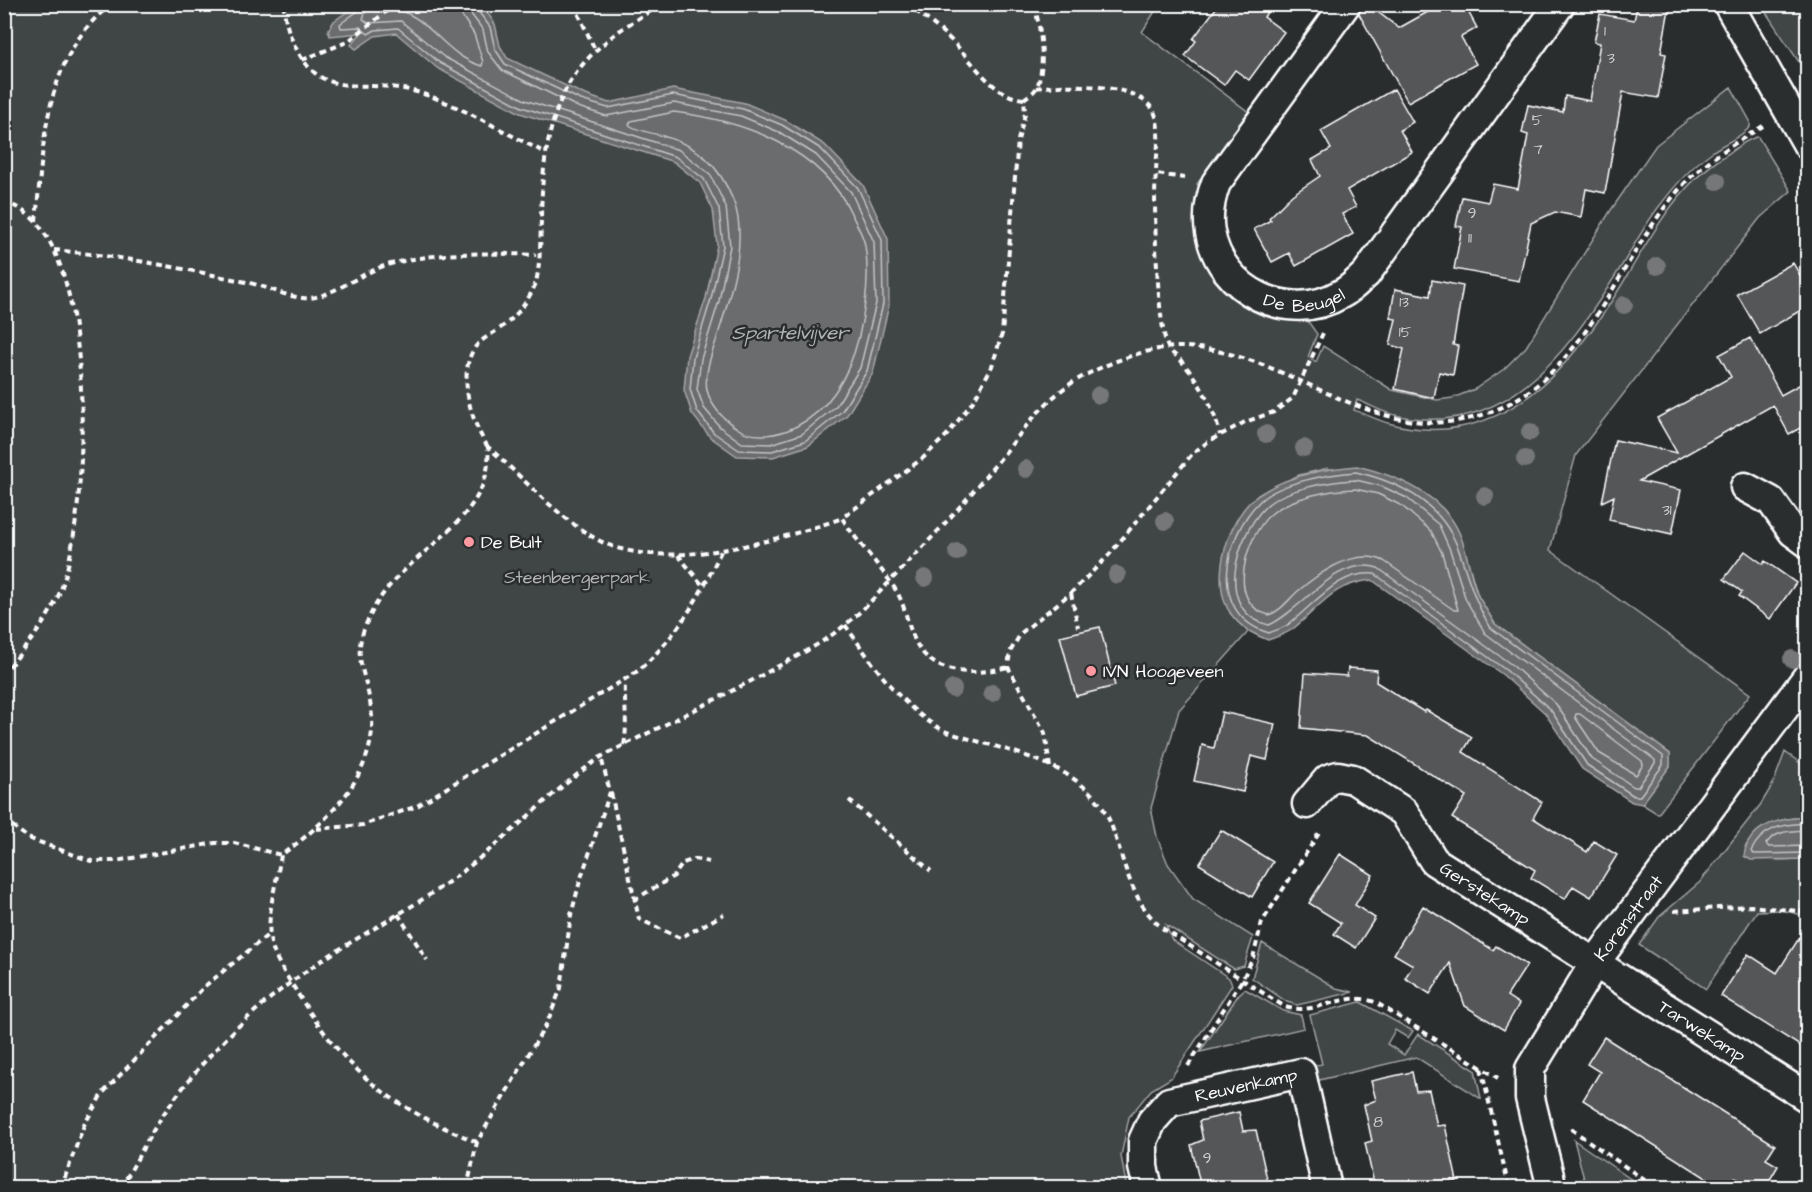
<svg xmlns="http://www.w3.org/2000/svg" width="1812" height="1192" font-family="'Architects Daughter',sans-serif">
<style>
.green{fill:#414445;stroke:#a0a2a2;stroke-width:1.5}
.water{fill:#6a6c6d;stroke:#a6a7a7;stroke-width:1.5}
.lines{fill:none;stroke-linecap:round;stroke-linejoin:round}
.shore{stroke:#c3c4c5;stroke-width:1.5}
.building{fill:#555758;stroke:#fff;stroke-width:1.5}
.street-casing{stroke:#fff;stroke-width:33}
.path{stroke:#fff;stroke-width:4;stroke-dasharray:6 4.5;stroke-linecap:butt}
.street{stroke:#2a2d2e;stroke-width:28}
.tree{fill:#757778}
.poi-dot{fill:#ff9aa2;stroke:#2a2d2e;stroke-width:2}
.labels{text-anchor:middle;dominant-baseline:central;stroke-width:5;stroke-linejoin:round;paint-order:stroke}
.number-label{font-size:15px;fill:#d4d5d5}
.street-label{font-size:18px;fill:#fff;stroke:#2a2d2e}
.poi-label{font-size:18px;fill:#fff;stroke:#2a2d2e;text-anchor:start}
.park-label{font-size:18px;fill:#b3b4b5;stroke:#2a2d2e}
.water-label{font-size:20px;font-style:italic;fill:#b4b6b6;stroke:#2a2d2e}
</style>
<rect width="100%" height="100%" fill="#2a2d2e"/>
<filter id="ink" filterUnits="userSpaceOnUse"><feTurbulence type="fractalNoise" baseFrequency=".0167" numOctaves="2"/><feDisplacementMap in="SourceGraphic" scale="12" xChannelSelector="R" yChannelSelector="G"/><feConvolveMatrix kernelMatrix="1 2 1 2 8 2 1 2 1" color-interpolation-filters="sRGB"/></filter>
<g filter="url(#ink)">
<path class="green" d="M5,5H1159L1142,32L1250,113L1197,184L1201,189C1205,214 1205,249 1213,272C1224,308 1275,319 1307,320L1317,334L1308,357L1316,362L1323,346L1392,390L1437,400L1453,398L1475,389L1504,369L1526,347L1611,210L1656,145L1731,87L1750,121V127C1740,138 1724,143 1712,152C1692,166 1676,184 1661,204C1644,225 1632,250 1617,273C1565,356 1502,442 1391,414C1380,411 1368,404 1357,400L1354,410C1365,414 1377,420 1388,423C1503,455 1576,363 1627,276C1653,232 1679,185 1723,157C1733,151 1747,138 1758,137L1791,191L1760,218L1576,455L1550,550L1750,694L1658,814L1642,804L1670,766V754L1495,624L1478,596L1463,545L1328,468L1299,475L1258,495L1230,613L1248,632L1179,710L1151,808L1157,837L1168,864L1193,899L1253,937L1244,966L1234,969L1166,925L1172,940L1229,978L1232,985L1171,1078L1151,1090L1129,1117L1121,1156L1126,1184L1124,1187L5,1188Z
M1761,5H1807V74Z
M1785,752L1807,768V817C1779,818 1761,823 1745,847L1778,860L1807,859V916L1781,910L1757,911L1706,989L1639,945L1659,917L1700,882L1761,804L1773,784Z
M1262,943L1336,988L1353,992L1297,1005L1287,1002L1252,978Z
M1245,989L1283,1011L1301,1015L1304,1028L1200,1052L1239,994Z
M1360,1002L1413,1031L1408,1038L1395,1030L1387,1044L1404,1055L1418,1034L1475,1070L1481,1099L1416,1057L1315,1081L1311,1066L1322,1064L1310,1015Z
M1574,1140L1642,1187H1586Z"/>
<path class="water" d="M358,4L482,5L495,24L500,46L507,58L583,94L609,103L673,89L745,103L785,120L825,145L863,185L888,239L889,305L873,373L847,415L808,446L773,457L737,456L710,437L692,414L684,390L687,356L706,298L717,245L713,210L700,183L674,162L520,113L437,68L396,33L375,36L356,49L351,45L361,33L330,36L328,30L334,21Z
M1357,466C1390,474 1428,488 1450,517C1467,539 1468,571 1478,596C1483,605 1490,615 1495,624L1670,754V766L1642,804L1632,802L1582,769L1545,713L1503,675L1372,580C1332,584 1322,605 1294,628C1287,634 1276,637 1268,640C1253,634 1241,628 1231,614C1208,583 1228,513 1260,494C1289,475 1323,469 1357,466Z
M1807,817V859L1751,860L1744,856C1748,824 1781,818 1807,817Z"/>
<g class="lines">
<path class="shore" d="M360,4L358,11L340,24L341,28L360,27L368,34L375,30L398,28L440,63L522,107L676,157L704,179L719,209L723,246L711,299L693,358L690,389L697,411L714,433L739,450L772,451L805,441L842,411L867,371L883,304L882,240L858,188L821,149L782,125L743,109L673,95L608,108L581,100L505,64L495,49L490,27L478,11L477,4
M368,4L363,19L368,23L401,21L444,57L525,100L679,150L710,174L726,207L730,246L719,301L701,359L697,389L704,408L720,427L742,443L771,444L802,434L836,406L860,368L876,303L874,242L851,192L816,155L779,132L741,116L674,103L606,116L578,107L502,70L488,52L483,30L471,14L469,4
M377,4L379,12C386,12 395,9 403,12C430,20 448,57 482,66L483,62L474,34L462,16L460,4
M674,112C744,121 822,148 853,217C857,226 864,236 865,246C870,276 866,306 859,336C850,372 832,408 797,426C780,435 753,440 737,428C723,419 711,406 707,390C704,375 711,355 716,341C728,302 750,240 733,200C719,165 699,146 663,136C652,133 638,131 629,125L631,121Z
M1356,472C1400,482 1441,504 1458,548C1468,576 1474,602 1491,628L1663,756V765L1640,796H1634L1587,765L1550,709L1507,671L1375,574C1338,570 1316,603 1290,623C1285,628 1276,630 1269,633C1206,615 1224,536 1260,501C1280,482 1330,474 1356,472Z
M1356,480L1381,486L1407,498L1439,525L1450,550L1466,600L1485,633L1655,760V763L1638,787H1634L1592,759L1556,704L1512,665L1378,568C1335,555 1303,610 1269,625C1213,612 1236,536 1265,507C1283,489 1331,481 1356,480Z
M1355,489L1378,494L1402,506L1431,531L1442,553L1458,610H1454L1384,561C1355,547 1319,573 1298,591C1288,600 1282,610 1269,615C1224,604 1247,534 1271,514C1291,497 1330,490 1355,489Z
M1576,714H1580L1642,761L1643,765L1636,775L1599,753L1575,717Z
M1808,823C1783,824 1763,827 1751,851L1754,854L1808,853
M1808,830C1792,831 1776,830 1766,844L1769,847L1808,846"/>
</g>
<path class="building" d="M1219,4H1272L1264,17L1284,32L1249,80L1235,70L1224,85L1185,56L1196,41L1193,39Z
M1362,4H1367L1399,28L1442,4H1464L1477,28L1461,37L1476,64L1408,102L1359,14Z
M1638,4L1669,9L1661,53L1666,54L1658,98L1623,92L1605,193L1586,189L1581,217L1555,212L1531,223L1519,281L1454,269L1462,227L1456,226L1462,197L1488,202L1493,184L1518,189L1528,135L1522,133L1528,105L1563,112L1565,96L1590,101L1600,43L1594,42L1600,14L1634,20Z
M1394,89L1413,122L1400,130L1412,152L1347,190L1356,207L1342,214L1353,234L1296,266L1289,253L1272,262L1254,229L1271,220L1269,218L1292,195L1320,176L1312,160L1331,149L1321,131Z
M1793,263L1808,289V306L1760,334L1737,294Z
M1432,280L1463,286L1453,345L1458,346L1453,375L1439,372L1434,398L1395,389L1404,349L1390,345L1396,319L1390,318L1395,289L1430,296Z
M1750,338L1781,395L1808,380V424L1789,434L1773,405L1639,481L1681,490L1672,534L1609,520L1614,496L1602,502L1615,440L1677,453L1657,418L1731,377L1719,355Z
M1745,551L1763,564L1765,561L1796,583L1770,619L1739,596L1742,592L1724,579Z
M1100,627L1115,686L1076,696L1060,636Z
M1348,668L1377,670L1376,682L1424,712L1426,710L1472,737L1463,752L1542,802L1533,818L1587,852L1594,841L1617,855L1591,897L1573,886L1565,899L1531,878L1535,870L1452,818L1466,796L1368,735L1301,728L1305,673L1347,676Z
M1222,712L1275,724L1267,760L1251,756L1243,792L1194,781L1202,745L1214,748Z
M1221,830L1273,862L1252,897L1199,864Z
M1340,854L1373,875L1355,905L1375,918L1356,948L1334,934L1341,923L1309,903Z
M1423,906L1493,950L1496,946L1527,965L1507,996L1519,1004L1504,1030L1465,1006L1450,963L1430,994L1405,978L1413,965L1394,954Z
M1808,924V1051L1721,996L1748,954L1777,973Z
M1604,1037L1775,1145L1766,1159L1778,1166L1765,1188H1751L1735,1177L1728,1188H1722L1583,1100L1600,1072L1587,1064Z
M1412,1072L1416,1091L1429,1090L1437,1126L1445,1125L1457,1181L1450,1182L1451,1188H1375L1365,1143L1372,1141L1364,1105L1376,1100L1371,1081Z
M1239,1112L1243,1131L1256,1130L1269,1188H1201L1191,1145L1203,1140L1199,1121Z"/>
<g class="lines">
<g class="street-casing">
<g id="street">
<path id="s1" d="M1346,4L1216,183C1210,199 1207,215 1210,232C1220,291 1289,325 1341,294C1351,289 1358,281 1366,274L1560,4"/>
<path d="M1728,4L1808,145"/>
<path d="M1745,487L1771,501L1793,532L1808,543"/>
<path id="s2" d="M1307,804L1328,779L1338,776L1353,779L1404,812L1434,861L1808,1098"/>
<path id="s3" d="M1148,1188L1143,1167V1141L1152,1121L1169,1102L1301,1073L1327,1188"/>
<path id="s4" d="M1552,1188L1530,1098V1069L1594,964L1808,676"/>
</g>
</g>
<path class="path" d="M284,4C284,19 289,35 296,48C319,94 350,83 390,87C404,88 422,93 435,98C473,113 509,135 546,153
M574,4L596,52
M907,4C924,17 940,29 955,44C974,63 994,97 1024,99L1025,114L1018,140L1002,334L992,366L974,400L947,435L923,458L842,518C858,544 881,566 897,592C905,606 907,622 913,636C929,677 972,676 1008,667
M302,60L347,42L396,4
M1036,88C1065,84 1147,81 1156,117C1161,134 1156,156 1156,174
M1024,99C1027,96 1033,93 1035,90C1047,72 1041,23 1033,4
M1185,178L1156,174C1153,199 1157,333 1169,349C1172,354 1179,357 1182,362C1202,385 1213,406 1220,435
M4,201C15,206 27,212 35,221C95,285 88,497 65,577C55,614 28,644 4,673
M36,221C43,146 44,54 112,4
M54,250C118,256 183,268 246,282C265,286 284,296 303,298C326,301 364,271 387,265C437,251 486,253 536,255
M488,447C471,423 456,372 476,346C483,338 494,333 502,327C518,315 528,301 536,283C542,254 540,222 542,192C544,156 551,113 570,82C590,49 630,20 665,4
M678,555L704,587
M1071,593L1078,627
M845,625C875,666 899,706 944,731C1002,751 1089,761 1112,827C1125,864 1131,901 1162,928L1285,1007C1319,1016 1342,990 1375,1002L1498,1078
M624,745C628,725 624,704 625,683
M1050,767L1045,733L1008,667L1010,652L1021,633L1071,593L1108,556L1193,453L1209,441L1245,422L1274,412L1293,398L1323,333
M611,793L639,919L680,938L724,914
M849,800L931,871
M4,819L28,838L91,861H116L215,843H234L281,855
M316,829L363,825L417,806L635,673C676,639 700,597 722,549
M634,900L674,876L683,863L695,859L709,862
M1674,911L1750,906L1808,912
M398,914L427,960
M1188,1066L1242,980L1253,958L1262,922L1319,833
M1481,1068L1509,1188
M1571,1129L1656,1188
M477,1142C391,1107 347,1073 298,994C288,977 272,957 270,937C267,911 277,881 281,855C327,823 381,771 371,708C364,662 348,655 374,608C405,550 495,522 488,447C524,478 557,518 600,541C662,573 779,541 842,518
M61,1188L84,1125L102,1094L205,986L269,934
M121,1188C137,1160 151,1131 170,1105C202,1060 245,1016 290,983C342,943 402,916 454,878C506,840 549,793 601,757C655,729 710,703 764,674C791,659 821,645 845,625C864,610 880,591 897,574C929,541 961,507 990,471C1016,441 1040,402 1075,381C1106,363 1149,346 1185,347C1292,351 1376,452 1485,414C1585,379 1614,266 1677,192C1701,163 1732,145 1763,126
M467,1188L477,1142L547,1023L561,988L571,915L580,881L610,792L601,757"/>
<use href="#street" class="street"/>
</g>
<g class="tree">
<circle cx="1717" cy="181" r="9"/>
<circle cx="1657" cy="266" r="9"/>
<circle cx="1624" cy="305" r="9"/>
<circle cx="1099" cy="395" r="9"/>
<circle cx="1530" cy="432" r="9"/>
<circle cx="1266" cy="434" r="9"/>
<circle cx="1304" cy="448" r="9"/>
<circle cx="1525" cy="459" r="9"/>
<circle cx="1026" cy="469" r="9"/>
<circle cx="1485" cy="496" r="9"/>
<circle cx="1165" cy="521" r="9"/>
<circle cx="957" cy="552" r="9"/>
<circle cx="1117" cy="575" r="9"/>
<circle cx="925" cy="578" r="9"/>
<circle cx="1792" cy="659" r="9"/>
<circle cx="953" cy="689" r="9"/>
<circle cx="992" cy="693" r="9"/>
</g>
</g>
<g class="poi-dot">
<circle cx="469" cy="542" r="6"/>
<circle cx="1091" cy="671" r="6"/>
</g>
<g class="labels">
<g class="number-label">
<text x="1605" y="31">1</text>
<text x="1611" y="58">3</text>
<text x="1537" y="120">5</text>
<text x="1538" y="149">7</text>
<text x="1472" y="213">9</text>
<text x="1470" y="238">11</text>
<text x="1404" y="302">13</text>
<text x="1405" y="332">15</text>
<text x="1667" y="510">31</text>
<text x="1378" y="1122">8</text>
<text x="1207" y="1158">9</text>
</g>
<g class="street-label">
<text stroke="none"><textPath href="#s1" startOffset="402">De Beugel</textPath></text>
<text stroke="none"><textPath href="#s2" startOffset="237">Gerstekamp</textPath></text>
<text stroke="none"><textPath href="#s4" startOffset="302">Korenstraat</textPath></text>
<text stroke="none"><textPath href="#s2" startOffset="494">Tarwekamp</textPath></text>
<text stroke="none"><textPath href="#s3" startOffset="174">Reuvenkamp</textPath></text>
</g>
<g class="poi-label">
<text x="481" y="542">De Bult</text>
<text x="1103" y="671">IVN Hoogeveen</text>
</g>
<g class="park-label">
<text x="577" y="577">Steenbergerpark</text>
</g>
<g class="water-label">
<text x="790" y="333">Spartelvijver</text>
</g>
</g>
<rect width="1812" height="1192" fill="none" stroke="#2a2d2e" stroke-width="24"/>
<rect x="12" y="12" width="1788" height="1168" fill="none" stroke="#fff" stroke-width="2" filter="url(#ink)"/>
</svg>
